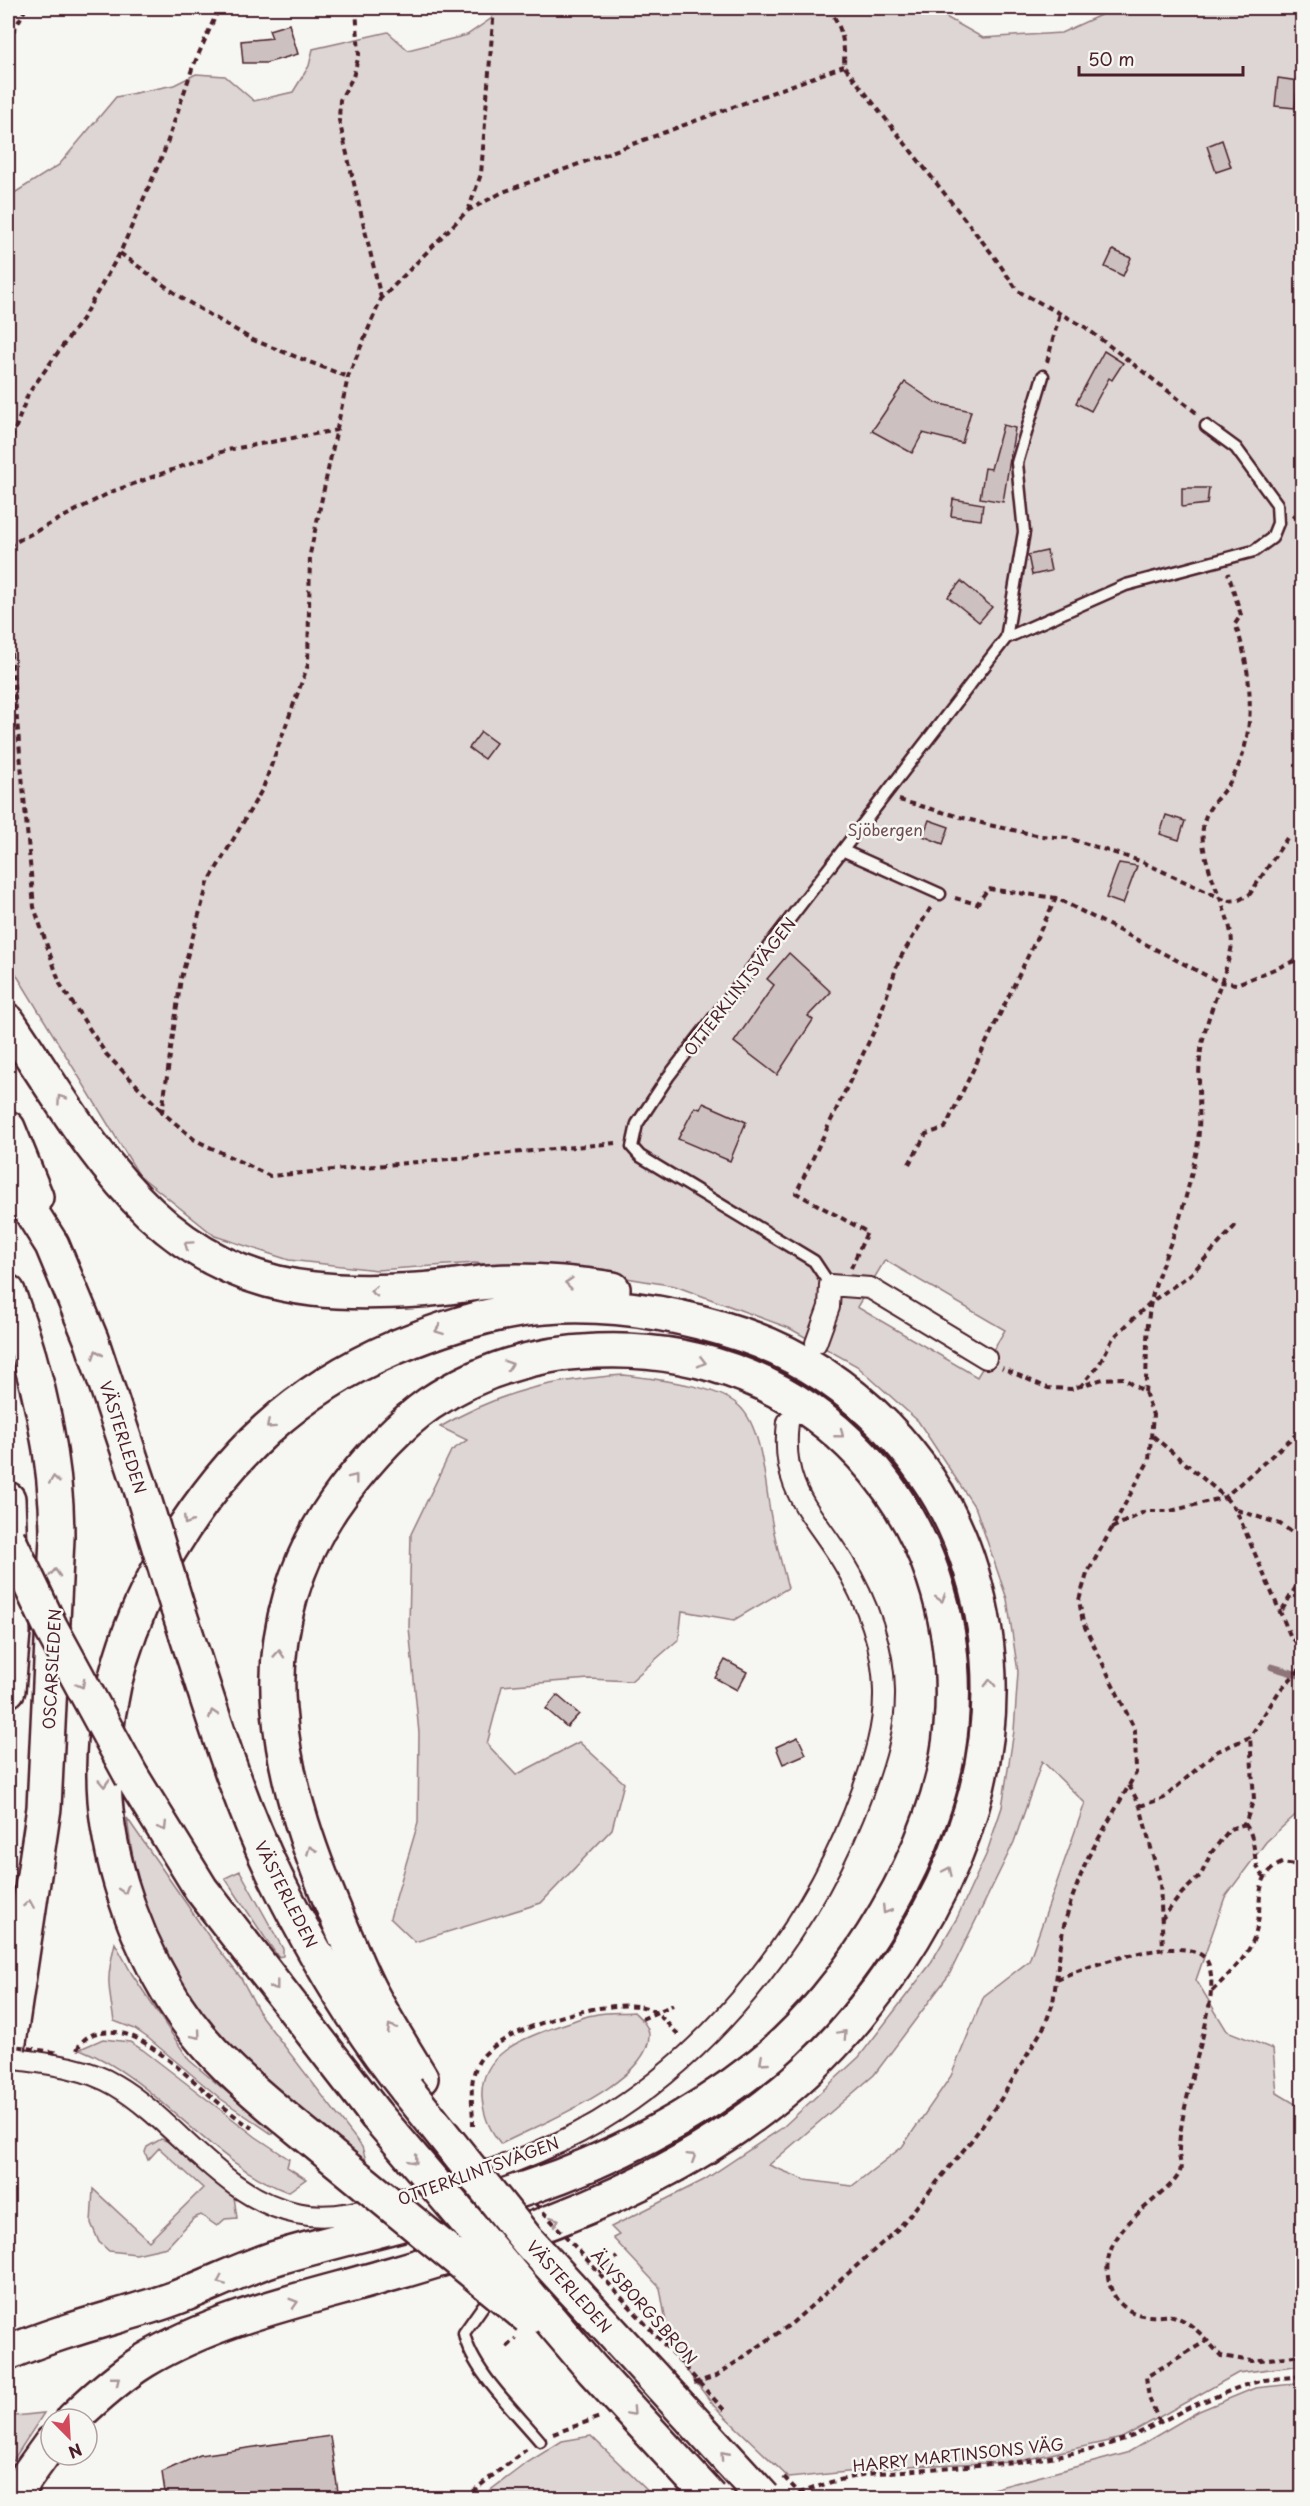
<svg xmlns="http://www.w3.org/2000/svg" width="1310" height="2506" font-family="'Playpen Sans',sans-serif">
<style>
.green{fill:#ddd6d5;stroke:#947a80;stroke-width:1.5;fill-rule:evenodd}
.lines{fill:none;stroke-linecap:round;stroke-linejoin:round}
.stream{stroke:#8e747a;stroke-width:7}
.building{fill:#ccc1c0;stroke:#4a1f2b;stroke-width:1.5}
.service-casing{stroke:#4a1f2b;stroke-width:15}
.minor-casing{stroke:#4a1f2b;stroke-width:24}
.trunk-casing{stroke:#4a1f2b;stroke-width:38}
.path{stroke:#4a1f2b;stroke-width:4;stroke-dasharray:6 4.5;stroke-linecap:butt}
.service{stroke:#f6f6f2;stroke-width:10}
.minor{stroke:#f6f6f2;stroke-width:20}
.trunk{stroke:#f6f6f2;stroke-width:33}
.trunk-bridge-casing{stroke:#4a1f2b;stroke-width:38;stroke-linecap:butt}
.path-bridge{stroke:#4a1f2b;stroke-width:4;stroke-dasharray:6 4.5;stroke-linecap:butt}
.trunk-bridge{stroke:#f6f6f2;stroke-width:33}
.oneway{stroke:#a99598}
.labels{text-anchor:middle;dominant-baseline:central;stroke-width:5;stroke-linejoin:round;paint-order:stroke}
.park-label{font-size:16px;fill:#6f4d56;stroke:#f6f6f2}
.street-label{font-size:16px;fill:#4a1f2b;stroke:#f6f6f2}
</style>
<rect width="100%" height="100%" fill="#f6f6f2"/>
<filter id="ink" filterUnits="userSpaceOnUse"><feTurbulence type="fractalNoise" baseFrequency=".0167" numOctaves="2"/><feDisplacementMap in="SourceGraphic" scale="12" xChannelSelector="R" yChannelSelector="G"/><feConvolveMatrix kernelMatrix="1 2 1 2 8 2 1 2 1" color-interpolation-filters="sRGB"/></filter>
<g filter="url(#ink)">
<path class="green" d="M493,8H930L983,38L1061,33L1116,8H1302V1809L1266,1842L1225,1897L1196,1980L1227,2031L1273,2049L1277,2093L1302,2108V2365L1238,2373L1122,2438L1015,2462L905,2466L789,2478L714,2406L671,2350L660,2288L613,2238L619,2235L611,2227L704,2180L782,2128L859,2057L929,1966L957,1918L986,1855L1002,1807L1014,1731L1018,1672L1007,1599L976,1509L918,1421L857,1366L789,1328L675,1286L614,1276L475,1263L377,1270L289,1260L215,1236L139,1175L8,961V197L59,165L116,97L174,85L196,74L225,76L254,101L293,92L309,66L313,49L388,32L408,50L467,35L492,18ZM885,1260L1005,1330L977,1377L857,1307ZM1042,1761L1085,1803L1029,1961L984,1996L951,2076L902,2147L852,2186L805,2180L769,2165L874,2075L949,1975L1014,1842Z
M624,1375C654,1379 716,1385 738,1405C763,1426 765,1486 771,1517C775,1541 782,1565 788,1588L734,1620L682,1611L679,1639L631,1681L589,1679L502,1686L487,1744L516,1775L579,1742L624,1783L612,1829L541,1903L415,1942L390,1918L418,1823L419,1733L409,1627L411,1534L451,1451L467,1440L440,1427C503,1390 552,1380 624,1375Z
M127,1818L210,1938L241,1978L262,2017L362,2147L366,2160L350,2150C265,2080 186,2019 147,1912C136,1882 131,1849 127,1818Z
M240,1871L283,1949V1956L278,1957L225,1878Z
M115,1943L132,1974L189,2060L273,2131L272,2134L221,2099L148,2038L135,2029L114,2021C108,1984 106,1980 115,1943Z
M634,2012C640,2018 649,2026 649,2035C650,2082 537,2125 501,2144C489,2129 484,2117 482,2098C479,2054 523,2038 558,2026C569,2023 581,2017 593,2015C606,2012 621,2013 634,2012Z
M103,2039L130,2042L143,2050L256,2137L289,2159L287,2167L306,2179L288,2192C208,2162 160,2081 80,2049Z
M161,2139L167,2141L234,2197L237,2218L225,2219L217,2226L201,2215L194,2218L167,2247L136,2254L109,2251L99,2242L91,2223L93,2189L149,2241L203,2188L159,2148L148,2160L145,2152L147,2147Z
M1302,2383V2498H959L1127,2453L1199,2411L1255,2388Z
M8,2410L15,2416L44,2413L8,2468Z
M591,2436L655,2498H480L525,2464L562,2441Z"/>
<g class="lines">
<path class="stream" d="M1272,1667L1302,1676"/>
</g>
<path class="building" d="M289,24L298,54L266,63H243L241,41L272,38L269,30Z
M1278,78L1298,81L1295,108L1275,106Z
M1222,140L1231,167L1216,172L1207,146Z
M1113,250L1131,258L1123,276L1105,267Z
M1104,351L1123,363L1112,380L1109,378L1091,411L1076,403Z
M905,382L936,403L971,411L962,443L923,433L912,453L872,431Z
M1003,425L1015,428L1003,502L980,498L985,468L991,469Z
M1182,488H1209L1207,504L1182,507Z
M953,499L983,504L981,520L951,516Z
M1047,551L1051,571L1032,575L1028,555Z
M961,581L992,607L979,622L948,597Z
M481,732L496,743L484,759L469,748Z
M1166,815L1185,821L1179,840L1160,834Z
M929,820L949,827L943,844L923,836Z
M1119,863L1137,866L1123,904L1106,898Z
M789,953L831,992L808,1016L813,1020L777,1075L734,1042L774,985L767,979Z
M703,1103L746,1122L730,1161L678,1139L695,1107L700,1109Z
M725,1660L747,1672L737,1690L715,1678Z
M557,1695L579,1714L567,1727L546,1709Z
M798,1737L806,1754L783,1764L776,1747Z
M330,2436L339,2499H166L162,2472L200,2455Z"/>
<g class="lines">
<g class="service-casing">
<path id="service" d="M1006,638L1024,532L1017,463L1043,376
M844,851L940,894
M830,1285L814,1261L640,1156L632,1147L637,1124L668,1077L1006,638L1126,585L1254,551L1272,538L1278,523L1277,504L1236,448L1206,426
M483,2306L464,2333C471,2370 516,2412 540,2441"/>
</g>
<g class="minor-casing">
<path id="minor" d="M816,1343L829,1307L830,1285L870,1288L986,1358
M8,2058C44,2063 83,2066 115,2085C178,2122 221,2197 296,2213C341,2223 383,2204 426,2191C484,2173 546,2153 598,2122C719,2049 816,1922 863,1790C874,1760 884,1728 884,1696C885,1650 867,1601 843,1562C811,1510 780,1489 788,1422"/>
</g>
<g class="trunk-casing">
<path id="trunk" d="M8,1021C90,1141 152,1271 313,1289C347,1293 384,1292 418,1290C442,1289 466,1284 490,1282C532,1279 572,1283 613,1289
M8,1128L36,1197
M8,1175L52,1245L91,1339L141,1489
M8,1292C37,1371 57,1453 57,1538L44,1808L8,2049
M8,1499L13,1632L8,1690
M178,1609C208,1699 234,1792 276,1878C313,1953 355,2025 407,2090
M132,1777L201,1889L376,2115
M8,2353C59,2331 111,2319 164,2302C203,2289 239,2269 279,2257C362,2233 447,2215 530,2187C610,2160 692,2118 759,2065C850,1993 942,1844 951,1727C969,1514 813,1342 597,1351C537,1353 479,1370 429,1404C395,1428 368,1459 343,1492C296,1554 272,1632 279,1710C285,1787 313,1862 344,1933C353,1954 361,1975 372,1995C387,2023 404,2050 421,2078
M73,2419C95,2398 118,2377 144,2361C219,2316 310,2298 392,2274C565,2224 741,2160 858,2016C962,1888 1021,1733 971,1570C938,1461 850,1372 743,1335C680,1314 612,1302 545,1307C493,1311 444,1327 396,1347C295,1390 227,1456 170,1550C130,1616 105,1690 104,1769C103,1844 129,1925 167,1990C206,2059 269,2104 329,2154
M16,2498L25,2479L51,2443"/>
</g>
<path class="path" d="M356,8L359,55L353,77L340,100L339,120L381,298
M828,8C842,26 845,42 844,66L993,255L1018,291L1085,327L1198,414
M8,41L26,8
M468,211L481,174L494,8
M120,253L183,299L253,340L348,377
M1047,362L1060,313
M8,449L28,394L82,319L120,253L164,152L192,69L219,8
M1292,515L1302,522
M8,546L111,492L227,450L337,430
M8,621L34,907L60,984L106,1054L162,1111
M899,800L989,825L1041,836L1068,838L1140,861L1227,901L1239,900L1250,894L1287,838
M955,898L977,904L988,889L1056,898L1219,982L1237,984L1302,958
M616,1143L270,1176L195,1140L162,1112L181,978L208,883L263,788L308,665L310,554L348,377L381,299L467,211L503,192L844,66
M909,1164L926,1134L945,1128L1056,898
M851,1268L867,1232L796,1193L876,1027L899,960L931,907
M1080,1387L1099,1365L1113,1338L1151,1302L1191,1274L1236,1225
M1145,1392C1148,1362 1145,1331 1151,1302C1158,1269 1174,1239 1183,1207C1188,1190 1192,1172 1196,1154C1203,1121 1196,1084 1201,1050C1206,1016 1223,984 1231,950C1238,921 1198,866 1203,828C1205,807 1219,799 1230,782C1258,738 1253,671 1235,624L1241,615L1228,573
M1153,1436L1225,1497L1236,1510L1290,1635L1302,1649
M1237,1510L1280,1524L1302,1539
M1112,1528L1146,1511H1171L1225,1497L1302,1429
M1282,1610L1302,1577
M1129,1785L1140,1806L1160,1882L1163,1948
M1140,1806L1164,1798L1216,1752L1250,1737L1280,1690L1302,1667
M1245,1824C1259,1841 1250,1865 1264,1876
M1161,1920L1182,1893L1201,1875L1211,1853L1230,1829L1245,1824L1254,1799L1250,1737
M1057,1979C1084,1967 1189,1930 1207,1961C1221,1986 1197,2053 1191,2081C1186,2104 1179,2128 1179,2152C1179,2160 1183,2167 1179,2174C1174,2183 1165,2190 1157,2197C1131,2219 1100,2244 1109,2282C1114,2303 1129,2315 1150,2316C1157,2317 1166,2315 1173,2316C1193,2322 1208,2342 1221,2356L1252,2361L1302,2355
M1212,1991C1230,1973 1249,1957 1256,1932C1264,1904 1251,1877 1282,1863L1302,1866
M642,2019L673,2005
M77,2050C87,2026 119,2029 138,2039C180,2063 212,2102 252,2128
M473,2126C473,2105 468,2082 478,2063C495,2029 612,1996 647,2008C659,2012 669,2026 678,2034
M599,2273L617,2257
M507,2347L516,2339
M694,2383L716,2376L791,2324L898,2229L971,2141L1001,2099L1045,2025L1053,2003L1063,1929L1071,1901L1087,1859L1136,1773L1135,1730L1083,1623L1079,1600L1087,1574L1149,1460L1153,1415L1145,1392L1123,1378L1103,1379L1071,1389L1048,1388L1002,1368
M1160,2423L1149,2398L1146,2377L1208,2340
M553,2434L600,2417
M789,2497L831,2482L866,2474L1028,2461L1095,2449L1133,2436L1190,2407L1242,2386L1264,2380L1302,2376
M464,2498L528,2448"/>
<use href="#service" class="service"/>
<use href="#minor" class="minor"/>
<use href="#trunk" class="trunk"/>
<g class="trunk-bridge-casing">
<path id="trunk-bridge" d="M141,1489L178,1609
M8,1538L51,1628L132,1777
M407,2090L527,2240L764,2498
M376,2115L592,2369L711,2498
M329,2154L528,2317"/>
</g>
<path class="path-bridge" d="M8,2045L59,2053
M536,2204L725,2411
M784,2477L804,2498"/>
<use href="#trunk-bridge" class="trunk-bridge"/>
</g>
<defs><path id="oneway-chevron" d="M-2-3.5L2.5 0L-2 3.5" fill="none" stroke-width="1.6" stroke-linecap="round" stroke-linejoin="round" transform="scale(1.5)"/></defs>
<g class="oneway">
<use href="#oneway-chevron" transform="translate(61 1099) rotate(-125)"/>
<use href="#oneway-chevron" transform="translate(188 1245) rotate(-145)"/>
<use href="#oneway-chevron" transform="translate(569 1283) rotate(-174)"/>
<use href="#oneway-chevron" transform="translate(374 1291) rotate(179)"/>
<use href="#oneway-chevron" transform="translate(439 1330) rotate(160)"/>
<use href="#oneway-chevron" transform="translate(97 1354) rotate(-109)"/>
<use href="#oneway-chevron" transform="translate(702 1362) rotate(14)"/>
<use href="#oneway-chevron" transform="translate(509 1365) rotate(-19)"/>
<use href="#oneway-chevron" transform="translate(270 1425) rotate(138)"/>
<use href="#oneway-chevron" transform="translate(840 1434) rotate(39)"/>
<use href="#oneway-chevron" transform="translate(354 1478) rotate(-52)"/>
<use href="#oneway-chevron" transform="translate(54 1480) rotate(-96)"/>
<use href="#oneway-chevron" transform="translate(187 1521) rotate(122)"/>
<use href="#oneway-chevron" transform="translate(55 1573) rotate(-87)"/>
<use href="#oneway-chevron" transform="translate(941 1598) rotate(73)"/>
<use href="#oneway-chevron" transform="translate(279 1654) rotate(-86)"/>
<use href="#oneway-chevron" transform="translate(990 1683) rotate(-90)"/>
<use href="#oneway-chevron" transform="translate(81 1684) rotate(62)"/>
<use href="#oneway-chevron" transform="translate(213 1714) rotate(-108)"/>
<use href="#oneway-chevron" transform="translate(104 1783) rotate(87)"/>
<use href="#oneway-chevron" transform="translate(163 1827) rotate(58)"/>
<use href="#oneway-chevron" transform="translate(311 1850) rotate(-111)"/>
<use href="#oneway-chevron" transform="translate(948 1871) rotate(-65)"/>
<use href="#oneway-chevron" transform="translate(124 1890) rotate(72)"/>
<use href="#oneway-chevron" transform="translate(29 1904) rotate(-81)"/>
<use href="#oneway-chevron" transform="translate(886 1910) rotate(122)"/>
<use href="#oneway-chevron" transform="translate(275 1986) rotate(52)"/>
<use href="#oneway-chevron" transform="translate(391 2028) rotate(-121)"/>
<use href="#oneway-chevron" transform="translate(843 2034) rotate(-47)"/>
<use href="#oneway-chevron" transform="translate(197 2035) rotate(50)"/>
<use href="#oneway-chevron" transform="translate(763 2061) rotate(139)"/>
<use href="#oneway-chevron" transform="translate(692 2157) rotate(-32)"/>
<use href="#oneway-chevron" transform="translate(414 2160) rotate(50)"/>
<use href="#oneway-chevron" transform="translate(555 2221) rotate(-20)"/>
<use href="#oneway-chevron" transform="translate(221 2281) rotate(156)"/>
<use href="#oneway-chevron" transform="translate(294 2303) rotate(-17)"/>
<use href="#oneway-chevron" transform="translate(116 2380) rotate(-38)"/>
<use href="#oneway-chevron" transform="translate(632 2412) rotate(47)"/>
<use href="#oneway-chevron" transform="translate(724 2455) rotate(-132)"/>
</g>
</g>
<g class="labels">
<g class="park-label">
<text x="885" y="829">Sjöbergen</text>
</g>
<g class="street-label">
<text transform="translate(739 986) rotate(-52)">OTTERKLINTSVÄGEN</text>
<text transform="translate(124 1437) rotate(72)">VÄSTERLEDEN</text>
<text transform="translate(51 1669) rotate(-87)">OSCARSLEDEN</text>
<text transform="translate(287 1894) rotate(63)">VÄSTERLEDEN</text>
<text transform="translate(478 2170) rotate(-20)">OTTERKLINTSVÄGEN</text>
<text transform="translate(570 2286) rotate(48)">VÄSTERLEDEN</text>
<text transform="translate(645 2306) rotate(48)">ÄLVSBORGSBRON</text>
<text transform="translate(958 2454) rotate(-6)">HARRY MARTINSONS VÄG</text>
</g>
</g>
<rect width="1310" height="2506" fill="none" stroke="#f6f6f2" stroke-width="30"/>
<rect x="15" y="15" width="1280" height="2476" fill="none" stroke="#4a1f2b" stroke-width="2" filter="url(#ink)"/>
<g transform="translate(69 2437) rotate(156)"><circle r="28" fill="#f6f6f2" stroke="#b1a0a2" stroke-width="1.5"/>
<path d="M0-4.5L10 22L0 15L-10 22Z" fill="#d1495b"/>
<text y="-9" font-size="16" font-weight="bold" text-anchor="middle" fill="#4a1f2b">N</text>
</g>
<path d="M1079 66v9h164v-9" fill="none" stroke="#4a1f2b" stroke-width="3"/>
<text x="1088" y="66" font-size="18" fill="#4a1f2b" stroke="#f6f6f2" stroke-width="4.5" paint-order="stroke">50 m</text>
</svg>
